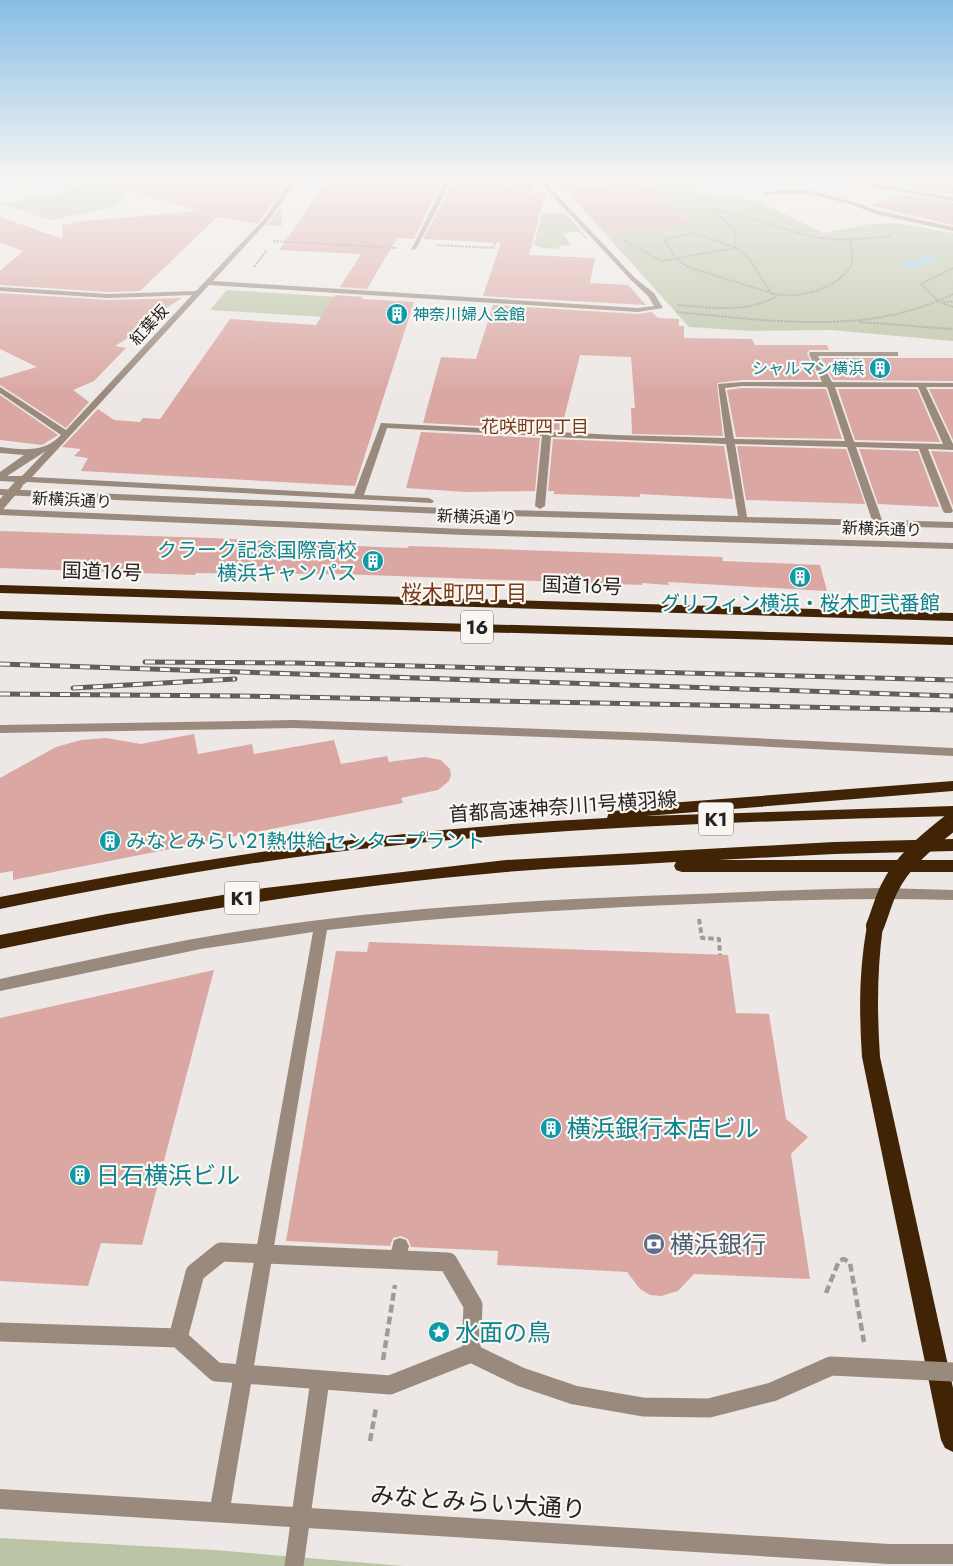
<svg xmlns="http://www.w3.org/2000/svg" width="953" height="1566" font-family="Jost,'Noto Sans JP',sans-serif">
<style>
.green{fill:#bcc4a6}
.water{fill:#99cce0}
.building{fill:#daa7a3}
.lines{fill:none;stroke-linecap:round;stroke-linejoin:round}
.path-far2{stroke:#9e9b98;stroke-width:2;stroke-dasharray:2.5 1;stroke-linecap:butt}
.path-far1{stroke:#9e9b98;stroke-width:4;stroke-dasharray:5.5 3;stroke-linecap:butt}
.path{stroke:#9e9b98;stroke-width:4.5;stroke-dasharray:8 4;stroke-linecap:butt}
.minor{fill:#9a8a7d;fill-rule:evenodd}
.highway{fill:#412306;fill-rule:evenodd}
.rail-casing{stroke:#615e5c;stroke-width:5}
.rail{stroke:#faf6f2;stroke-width:3;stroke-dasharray:10;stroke-linecap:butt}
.minor-bridge-far1{stroke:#9a8a7d;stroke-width:9}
.minor-bridge{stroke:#9a8a7d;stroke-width:19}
.highway-bridge{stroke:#412306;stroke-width:18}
.labels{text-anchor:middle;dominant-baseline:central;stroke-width:4.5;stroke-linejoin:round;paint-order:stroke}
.far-culture-label{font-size:16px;fill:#0d838f;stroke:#faf6f2;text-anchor:start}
.far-street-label{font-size:16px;fill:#252422;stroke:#faf6f2}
.far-neighbourhood-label{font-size:18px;fill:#773815;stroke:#faf6f2}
.shield{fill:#faf6f2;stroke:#656360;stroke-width:1}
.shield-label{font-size:19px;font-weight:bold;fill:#252422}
.culture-label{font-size:20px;fill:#0d838f;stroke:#faf6f2;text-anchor:end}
.street-label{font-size:20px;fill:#252422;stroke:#faf6f2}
.neighbourhood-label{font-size:21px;fill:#773815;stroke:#faf6f2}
.near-culture-label{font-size:24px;fill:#0d838f;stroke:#faf6f2;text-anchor:start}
.near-service-label{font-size:24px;fill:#4e5e75;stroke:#faf6f2;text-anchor:start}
.near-street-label{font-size:24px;fill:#252422;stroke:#faf6f2}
</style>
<rect width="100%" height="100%" fill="#ede8e5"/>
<path class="green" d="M554,177L691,178L694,192L759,201L823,233L870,224L897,223L953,233V341L831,330L752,331L689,327Z
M95,181L131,192L115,207L51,220L0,204L60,193Z
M542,213H566L588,239H585L579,232L563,233L571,245L560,246L557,249L543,248L534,245Z
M227,290L338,297L327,317L210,310Z
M0,1538L214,1550L403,1566H0Z"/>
<path class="water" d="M927,256L941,258L917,266L913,270L899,267L906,262Z"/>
<path class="building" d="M108,177H269L278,182L279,195L257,224L217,217L140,291L108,292L0,285V271L23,251L0,242V217L63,239L62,225L73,224L72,222L197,211L107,183Z
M330,177H377L441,182L414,239L397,238L367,289L340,287L361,254L279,250Z
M910,177H930L953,184V195L912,188Z
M458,180L533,184L530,193L546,191L529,255L595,258L590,283L628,285L646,305L483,296L501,243L423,239L447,195L450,183H457Z
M609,186L615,192L655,188L691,223L605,233L566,190Z
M906,195L953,203V225L869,205Z
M280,207L282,226L267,225L270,222Z
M0,293L108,300L182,298L139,326L145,327L115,346L126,348L94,381L73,390L89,402L66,428L0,385V378L37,367L0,349Z
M335,295L363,297L361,299L414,302L355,486L81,471L88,458L74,456L81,449L62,447L98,409L114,420L140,422L143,418L160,419L230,319L316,325Z
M493,305L638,314L652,312L658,318L679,319V326H684V338L752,339L755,345H827L829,350H810L807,353L819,380H742L717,383L723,436L632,434L631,408H635L631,357L580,355L561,430L423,423L441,357L476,359Z
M821,358H953V381L833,380Z
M742,388L826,389L842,439L736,437L727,390Z
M838,389H917L940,442L855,440Z
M929,389H953V440Z
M0,395L58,435L42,445L0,440Z
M421,432L540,438L535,491L467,492L406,488Z
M553,439L724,446L733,499L640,494V497L554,494V491H548Z
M737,446L846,449L865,504L746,500Z
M859,449L918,451L939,507L878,504Z
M931,451L953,452V506Z
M0,531L211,538L377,547L408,548L409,546L722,557L723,561L820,565L827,591L668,582L669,585L642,583V585L340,574L196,573L195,575L0,568Z
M194,734L198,754L252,744L254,754L334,740L341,764L387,756L389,762L425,757L441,760L450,769L451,775L449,781L438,790L401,798L403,803L13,880V871L0,873V778L56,747L81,740L106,738L141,744Z
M369,942L728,955L736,1013L769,1014L786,1119L808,1137L791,1154L810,1279L694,1274L678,1291L661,1296L650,1295L640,1289L627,1272L497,1265L498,1251L411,1247L408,1239L401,1236L393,1238L390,1246L286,1241L336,951L367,952Z
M214,970L142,1245L101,1243L88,1286L0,1281V1018Z"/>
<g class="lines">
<path class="path-far2" d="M694,233L736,248L748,257L771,293L688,267L676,259L664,239Z
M624,240L661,261L736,248L734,230L714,210C747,214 777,228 810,236C836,242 863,239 890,236
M273,241L397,248
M437,245L493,248L495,243
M254,267L267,250
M953,268L921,284L939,302L953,307
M771,293C795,300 836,290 850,267C854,259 851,248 850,240
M943,302H953
M677,305C711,307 746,314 777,296
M676,312C768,320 867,337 953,294
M859,322L953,329"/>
<path class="path-far1" d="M699,919L702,938L719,939L720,955"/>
<path class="path" d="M826,1293L839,1261L844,1259L850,1263L864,1342
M383,1360L395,1285
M370,1441L376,1408"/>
<path class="minor" d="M0,177L23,179L52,177L74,184L71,186L45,179L23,183L0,181Z
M294,177H300L268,221L213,281L638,308L654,306L648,296L631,280L545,188V181L542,177H548L551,181L550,187L635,278L654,293L663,308L638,312L209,285L32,477L354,494L381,423L616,435L725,438L718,384L742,382H822L809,354L810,352H898V356H818L832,382L953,383V387H926L953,444V450L928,449L953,511L951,513H945L943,511L919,449L856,447L882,520L953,522V528L468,515L0,495V489L468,509L738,516L726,444L551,437L545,506L540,509L535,506L542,436L387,428L364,495L429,498L434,501L432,503L27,482L20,487L15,484L17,482L0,481V472L24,455L0,453V447C23,450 44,453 61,435L0,393V387L66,430L192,295L108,298L0,291V287L108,294L196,291L264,219ZM742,386L827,387L845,441L734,439L725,388ZM835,387H918L943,444L854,442ZM735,444L847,447L872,520L747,517ZM46,451L22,476H7Z
M444,177H450L445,194L416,249L411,250L439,194Z
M848,177H854L851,180L953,197V201L845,182Z
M932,177L953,178V182Z
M790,189L814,191L857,203L879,211L953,227V231L875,214L853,205L814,195L790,193L765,195L762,193Z
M0,509L464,529L953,543V549L464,535L0,515Z
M294,720L655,733L953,748V756L655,741L294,728L0,733V725Z
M883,888L953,890V900C858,897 764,901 670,905C555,910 441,917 327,930L231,1503L889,1544H953V1564H889L0,1509V1489L211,1502L313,932L201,949L0,991V979C93,959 186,938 281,925C400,908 521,901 642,896C722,893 803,889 883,888Z
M400,1238L406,1240L409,1246L404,1265L398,1268L392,1265L389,1259L394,1240Z"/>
<path class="highway" d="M0,585L953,613V621L0,593Z
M0,611L953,637V645L0,619Z
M953,781V791L646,816L953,806V816C765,821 577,826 390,846C259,859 129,883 0,909V897C201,857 403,828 607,818L609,812L656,804Z
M953,839V851L834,854L718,860H953V872H682L676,870L674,866L676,862C619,866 562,867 506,872C336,887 167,914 0,949V935L107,914L265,888L506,860L834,842Z
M875,920L881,921L883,926C877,970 877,1012 880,1057L953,1388V1452L945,1448L941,1440L862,1057C859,1012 859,970 867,926L869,921Z"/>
<g class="rail-casing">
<path id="rail" d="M145,662L296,663L953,680
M0,664L953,696
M73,688L235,679
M0,694L239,696L953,710"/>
</g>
<use href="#rail" class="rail"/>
<path class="minor-bridge-far1" d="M0,506L18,485"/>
<path class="minor-bridge" d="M0,1332L178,1338L216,1372L390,1385L471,1353L521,1377L574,1395L643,1407L709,1408L772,1392L831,1366L953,1372
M178,1338L195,1273L221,1252L448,1262L473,1305L471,1353
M294,1566L320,1380"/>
<path class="highway-bridge" d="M875,926C880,914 883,901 889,889C902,861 929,840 953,821"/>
</g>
<linearGradient id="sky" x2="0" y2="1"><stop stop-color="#88bee5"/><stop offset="0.45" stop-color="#f7f5f3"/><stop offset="1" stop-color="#f7f5f3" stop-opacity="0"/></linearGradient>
<rect width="953" height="396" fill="url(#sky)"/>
<defs>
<g id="building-disc" transform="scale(1.125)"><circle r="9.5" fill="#0f9aa8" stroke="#faf6f2"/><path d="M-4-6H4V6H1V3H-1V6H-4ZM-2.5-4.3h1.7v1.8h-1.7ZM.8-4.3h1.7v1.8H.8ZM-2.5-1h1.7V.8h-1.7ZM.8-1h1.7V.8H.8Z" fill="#fff"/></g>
<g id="bank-disc" transform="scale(1.125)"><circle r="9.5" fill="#5c6f8a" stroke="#faf6f2"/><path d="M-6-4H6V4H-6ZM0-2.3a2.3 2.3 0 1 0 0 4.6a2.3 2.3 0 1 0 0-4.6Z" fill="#fff"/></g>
<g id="sight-disc" transform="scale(1.125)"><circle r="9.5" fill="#0f9aa8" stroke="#faf6f2"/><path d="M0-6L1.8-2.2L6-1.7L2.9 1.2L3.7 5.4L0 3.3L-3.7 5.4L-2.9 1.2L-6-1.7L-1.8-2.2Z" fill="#fff"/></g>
</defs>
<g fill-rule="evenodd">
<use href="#building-disc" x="397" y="314"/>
<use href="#building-disc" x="880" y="368"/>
<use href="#building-disc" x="373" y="561"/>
<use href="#building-disc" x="800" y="577"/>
<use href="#building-disc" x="110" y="841"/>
<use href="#building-disc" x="551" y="1128"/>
<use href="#building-disc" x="80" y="1175"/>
<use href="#bank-disc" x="654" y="1244"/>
<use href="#sight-disc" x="439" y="1332"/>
</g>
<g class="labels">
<g class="far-culture-label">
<text x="413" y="314">神奈川婦人会館</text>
<text x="864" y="368" text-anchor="end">シャルマン横浜</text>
</g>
<g class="far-street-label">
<text transform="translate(149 325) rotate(-47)">紅葉坂</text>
<text transform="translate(72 500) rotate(3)">新横浜通り</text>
<text transform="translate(477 517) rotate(2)">新横浜通り</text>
<text transform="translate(882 529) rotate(2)">新横浜通り</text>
</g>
<g class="far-neighbourhood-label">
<text x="535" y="427">花咲町四丁目</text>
</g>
<g class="shield">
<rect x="461" y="610.5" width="32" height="33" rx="4"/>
<rect x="698.5" y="802.5" width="35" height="33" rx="4"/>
<rect x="224.5" y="881.5" width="35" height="33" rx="4"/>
</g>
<g class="shield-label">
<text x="477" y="627">16</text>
<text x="716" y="819">K1</text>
<text x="242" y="898">K1</text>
</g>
<g class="culture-label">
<text x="357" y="550">クラーク記念国際高校<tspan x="357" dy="23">横浜キャンパス</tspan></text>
<text x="800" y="603" text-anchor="middle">グリフィン横浜・桜木町弐番館</text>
<text x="126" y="841" text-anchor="start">みなとみらい21熱供給センタープラント</text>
</g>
<g class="street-label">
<text transform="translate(102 572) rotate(2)">国道16号</text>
<text transform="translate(582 586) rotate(2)">国道16号</text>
<text transform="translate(563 807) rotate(-4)">首都高速神奈川1号横羽線</text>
</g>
<g class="neighbourhood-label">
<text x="464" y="593">桜木町四丁目</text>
</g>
<g class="near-culture-label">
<text x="567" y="1128">横浜銀行本店ビル</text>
<text x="96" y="1175">日石横浜ビル</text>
<text x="455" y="1332">水面の鳥</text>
</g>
<g class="near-service-label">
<text x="670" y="1244">横浜銀行</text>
</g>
<g class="near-street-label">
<text transform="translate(478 1502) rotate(4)">みなとみらい大通り</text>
</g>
</g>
</svg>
